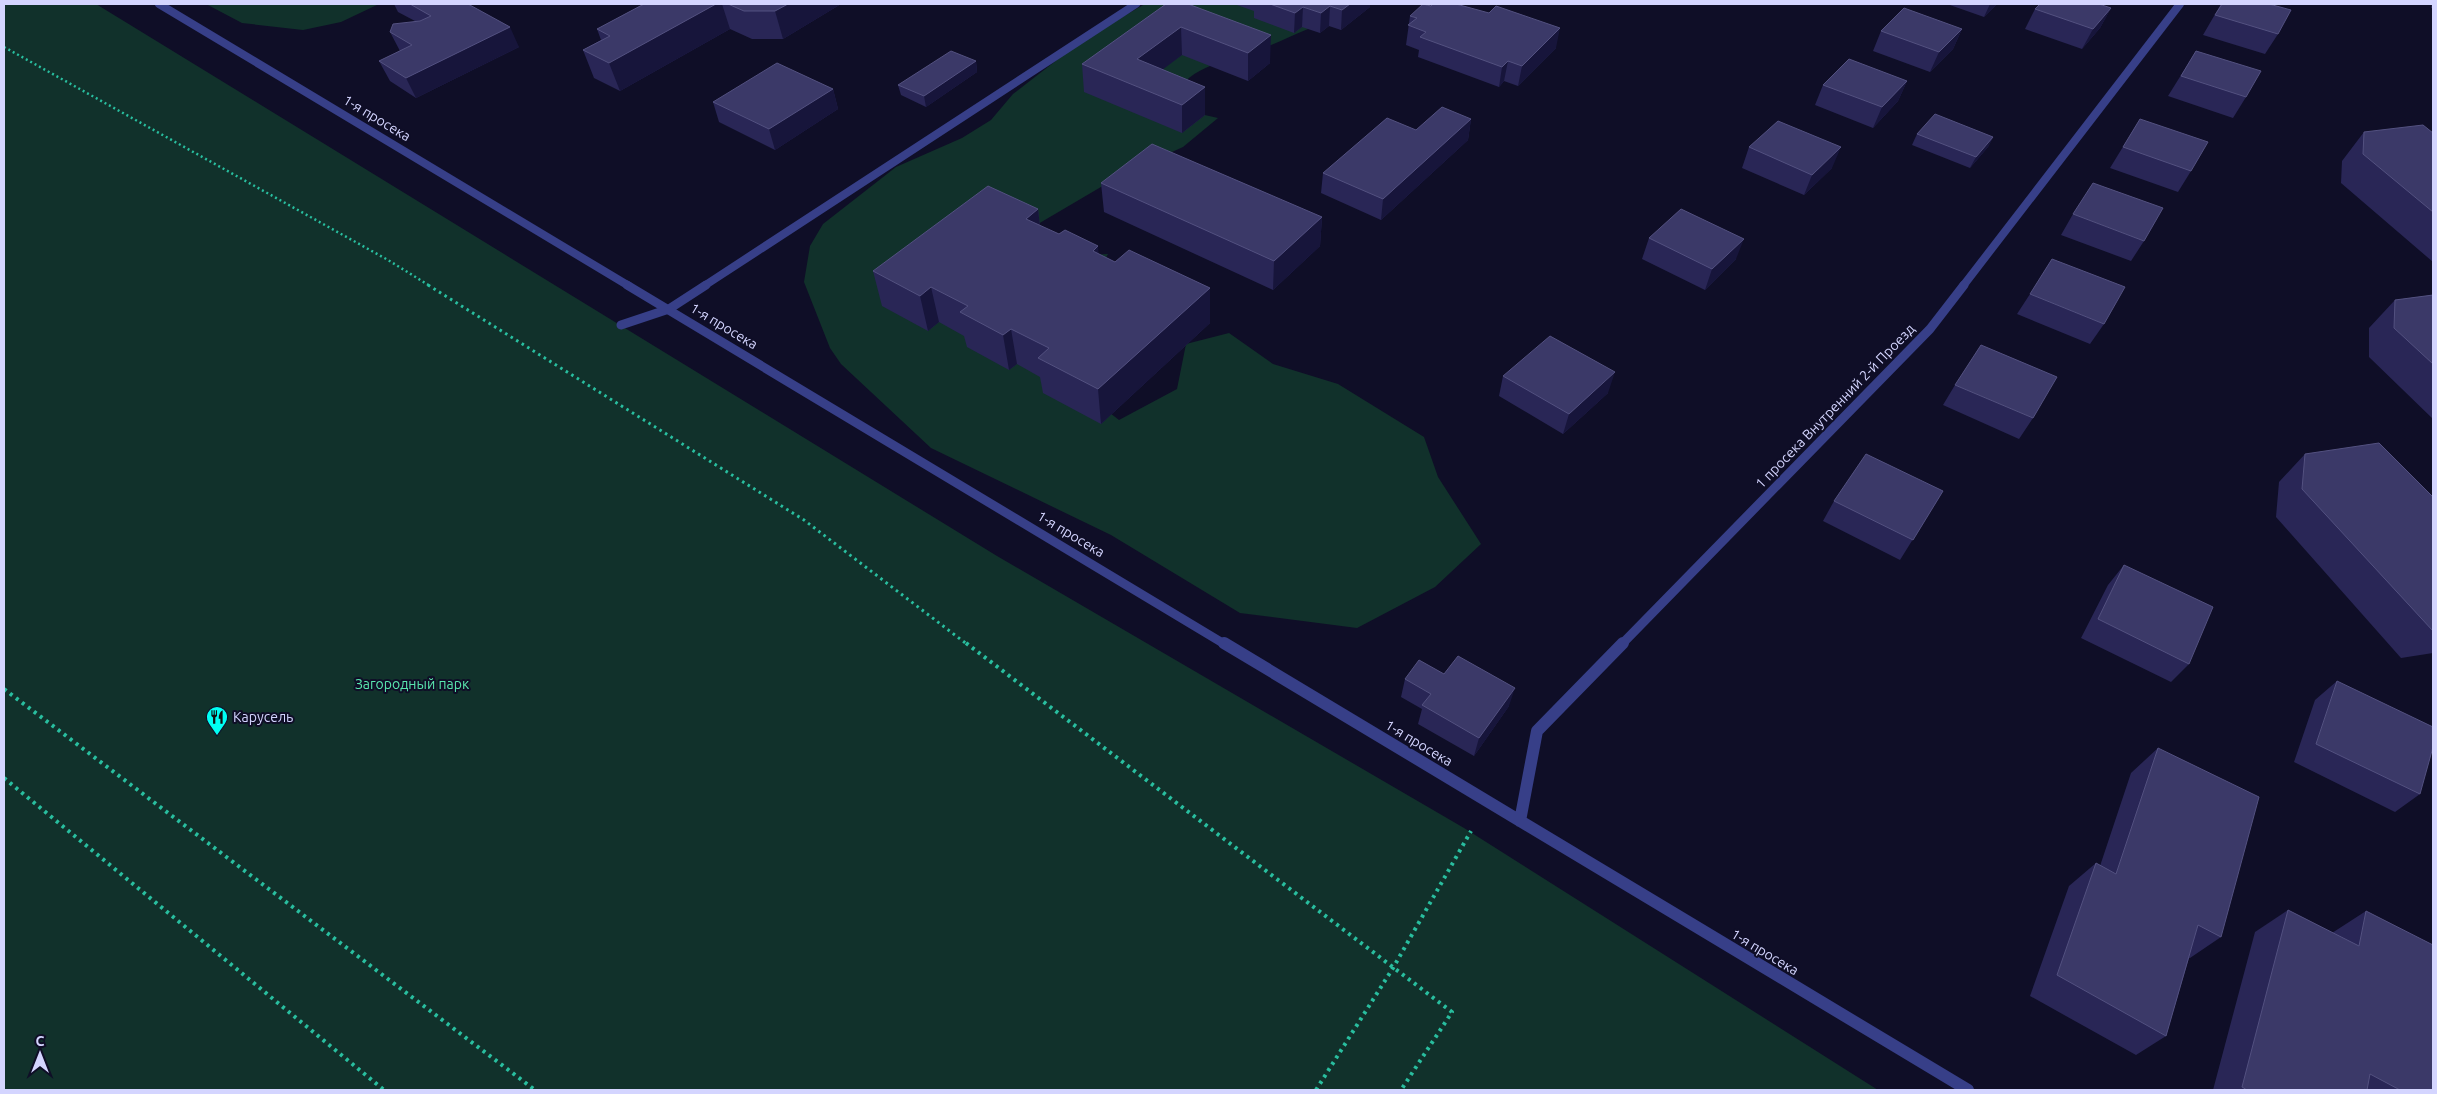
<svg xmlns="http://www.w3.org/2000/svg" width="2437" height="1094" font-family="Ubuntu,sans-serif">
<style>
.green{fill:#11312b}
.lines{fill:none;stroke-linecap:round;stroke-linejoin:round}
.path-far2{stroke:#29be9f;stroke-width:2.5;stroke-dasharray:2 3;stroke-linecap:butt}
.path-far1{stroke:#29be9f;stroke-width:3;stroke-dasharray:2.5 4;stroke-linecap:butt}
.path{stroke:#29be9f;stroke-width:4;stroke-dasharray:3 4.5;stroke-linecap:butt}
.lane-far1{stroke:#373f88;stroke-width:8}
.lane{stroke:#373f88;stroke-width:9}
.street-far2{stroke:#373f88;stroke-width:8}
.street-far1{stroke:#373f88;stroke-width:9}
.street{stroke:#373f88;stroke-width:12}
.wall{fill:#292656}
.shaded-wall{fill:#17153b}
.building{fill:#3b3968;stroke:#535180}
.labels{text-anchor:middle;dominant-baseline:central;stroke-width:4;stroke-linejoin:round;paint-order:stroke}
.street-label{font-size:14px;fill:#d4d5ff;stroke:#0f0e27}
.park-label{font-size:14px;fill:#59e6ae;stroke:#0f0e27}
.poi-label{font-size:14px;fill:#d4d5ff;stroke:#0f0e27;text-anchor:start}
</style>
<rect width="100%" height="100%" fill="#0f0e27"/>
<path class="green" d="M4,4H96L997,556L1464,828L1878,1090H4Z
M206,4H379L341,22L303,30L242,23Z
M1145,4H1310L1308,29C1291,36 1275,44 1258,50C1216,65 1191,64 1165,106L1218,118L1183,147L1123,174L1038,224L1065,256L1108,254L1073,315L1057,372L1119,420L1177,389L1186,344L1229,333L1273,364L1338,384L1424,437L1438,477L1481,544L1435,587L1357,628L1240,613L1111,535L931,448L841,364L830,348L804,282L810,246L823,224L896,167L962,138L991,120L1013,94L1084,39Z"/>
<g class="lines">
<path class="path-far2" d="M4,47L388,260L430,286"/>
<path class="path-far1" d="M428,285L804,520L968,645"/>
<path class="path" d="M966,643L1452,1012L1401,1090
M4,689L535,1090
M4,778L384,1090
M1316,1090L1393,968L1471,831"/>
<path class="lane-far1" d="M704,286L1136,4"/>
<path class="lane" d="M621,325L669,309L706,285"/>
<path class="street-far2" d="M159,4L629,286
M1963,286L2180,4"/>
<path class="street-far1" d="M627,285L1226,645
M1621,645L1930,329L1964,285"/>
<path class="street" d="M1224,643L1968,1090
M1520,821L1537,731L1623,643"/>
</g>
<path class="wall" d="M394,4H468L519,47L416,98L390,81L379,61L400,51L390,32L415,21L398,12Z
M644,4H841L783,39H752L730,29L620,91L594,78L583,50L601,40L597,29Z
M1166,4L1270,63L1248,81L1182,55L1162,69L1205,87V115L1182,133L1084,92L1082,64Z
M1234,4H1370V7L1341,30L1329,26L1320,33L1302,27L1294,33L1254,18V11Z
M1947,4H1997L1984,17Z
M2221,4L2278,34L2265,54L2203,35Z
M2432,4H2433V8H2431Z
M2111,8L2100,28L2082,49L2025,29L2035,9Z
M1410,16L1556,48L1518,86L1504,81L1499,87L1418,57L1419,50L1406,45Z
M1962,29L1953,49L1930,72L1873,51L1881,31Z
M2196,51L2246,97L2233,118L2168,96Z
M976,61L977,72L926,107L901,95L898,85Z
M1907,81L1898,101L1873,128L1815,105L1823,85Z
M833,89L838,109L775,150L719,122L713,102Z
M1471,119L1468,140L1381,220L1321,193L1323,173L1416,130Z
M2140,119L2191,171L2178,192L2110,168Z
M2364,132L2433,133V262L2341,183L2342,161Z
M1917,134L1993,137L1988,147L1970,168L1912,145Z
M1749,147L1832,168L1804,195L1742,168Z
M1101,183L1322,217L1320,246L1273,290L1104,212Z
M1038,209L1040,226L1115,262L1210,288V323L1101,424L1043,393L1040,377L1017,364L1009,370L967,347L964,336L939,322L928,331L882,306L873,271Z
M2073,214L2144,241L2131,261L2061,235Z
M1649,238L1736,259L1705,290L1642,259Z
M2030,294L2104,324L2090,344L2017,314Z
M2433,295V419L2369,357V328L2395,300Z
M1503,376L1608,393L1563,434L1499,396Z
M1955,385L2033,418L2019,439L1943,405Z
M2305,454L2433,497V653L2401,658L2276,517L2279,482Z
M1943,491L1900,560L1823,521L1834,501Z
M2124,565L2189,664L2171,682L2081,638L2108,585Z
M1444,674L1509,706L1474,756L1418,724L1422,709L1401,697L1405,679Z
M2337,681L2420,794L2395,812L2294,762L2315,700Z
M2158,748L2221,937L2190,958H2189L2166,1036L2136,1055L2030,996L2069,886L2096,863L2100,866L2131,773Z
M2288,910L2332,933L2366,911L2433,1090H2213L2255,932Z"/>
<path class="shaded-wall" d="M716,4H722L730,29L620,91L609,63Z
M788,4H841L783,39L775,11Z
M1350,4H1370V7L1341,30L1342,10Z
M1990,4H1997L1984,17Z
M1330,6L1329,26L1320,33L1321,13Z
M1303,7L1302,27L1294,33L1295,13Z
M2111,8L2100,28L2082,49L2093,29Z
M510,27L519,47L416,98L406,78Z
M1181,27L1182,55L1138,88L1137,59Z
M1560,28L1556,48L1518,86L1522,66Z
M1962,29L1953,49L1930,72L1939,52Z
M1271,35L1270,63L1248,81V53Z
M976,61L977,72L926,107L924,96Z
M1508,61L1504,81L1499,87L1502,67Z
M1907,81L1898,101L1873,128L1882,107Z
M1205,87V115L1182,133V105Z
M833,89L838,109L775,150L769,129Z
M1471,119L1468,140L1381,220L1383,199Z
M1993,137L1988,147L1970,168L1976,157Z
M1841,147L1832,168L1804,195L1812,175Z
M1038,209L1042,244L1026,219Z
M1322,217L1320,246L1273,290L1274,261Z
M1744,239L1736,259L1705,290L1712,269Z
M1098,246L1101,281L1093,251Z
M931,287L939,322L928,331L920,296Z
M1210,288V323L1101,424L1098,389Z
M1011,329L1017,364L1009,370L1003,335Z
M1615,372L1608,393L1563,434L1569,414Z
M1515,688L1509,706L1474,756L1479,738Z"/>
<path class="building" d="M410,4H468L510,27L406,78L379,61L412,45L390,32L393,24L420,21L431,16Z
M644,4H716L609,63L583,50L610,36L597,29Z
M728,4H788L775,11H744Z
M1166,4H1188L1271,35L1248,53L1181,27L1137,59L1205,87L1182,105L1082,64Z
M1270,4H1350L1342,10L1330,6L1321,13L1303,7L1295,13Z
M1423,4L1431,6L1433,4H1456L1489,13L1496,6L1560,28L1522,66L1508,61L1502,67L1420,37L1426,32L1408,25L1417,18L1410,16Z
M2040,4H2099L2111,8L2093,29L2035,9Z
M2222,4H2269L2291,10L2278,34L2215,15Z
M1904,8L1962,29L1939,52L1881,31Z
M951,51L976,61L924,96L898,85Z
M2196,51L2261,71L2246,97L2181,76Z
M1849,59L1907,81L1882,107L1823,85Z
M777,63L833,89L769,129L713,102Z
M1442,107L1471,119L1383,199L1323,173L1387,118L1416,130Z
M1935,114L1993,137L1976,157L1917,134Z
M2140,119L2208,142L2191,171L2123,147Z
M1778,121L1841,147L1812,175L1749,147Z
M2423,125L2433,133V212L2363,154L2364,132Z
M1152,144L1322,217L1274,261L1101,183Z
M2093,183L2163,208L2144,241L2073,214Z
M988,186L1038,209L1026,219L1059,234L1065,230L1098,246L1093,251L1115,262L1129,250L1210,288L1098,389L1038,358L1049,348L1011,329L1003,335L960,312L968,306L931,287L920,296L873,271Z
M1681,209L1744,239L1712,269L1649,238Z
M2052,259L2125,287L2104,324L2030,294Z
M2433,295V364L2394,328L2395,300Z
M1550,336L1615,372L1569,414L1503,376Z
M1981,345L2057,377L2033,418L1955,385Z
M2379,443L2433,497V631L2302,489L2305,454Z
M1866,454L1943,491L1913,540L1834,501Z
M2124,565L2213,607L2189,664L2098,619Z
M1458,656L1515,688L1479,738L1422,705L1431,694L1405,679L1419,660L1444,674Z
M2337,681L2433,727V747L2420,794L2316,744Z
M2158,748L2259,797L2221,937L2198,925L2166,1036L2057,975L2096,863L2116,874Z
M2288,910L2359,946L2366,911L2433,945V1090H2400L2370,1074L2367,1090H2247L2242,1087Z"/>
<defs>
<g id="restaurant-pin" transform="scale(1.125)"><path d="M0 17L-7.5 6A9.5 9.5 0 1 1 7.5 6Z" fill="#00fff3" stroke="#0f0e27"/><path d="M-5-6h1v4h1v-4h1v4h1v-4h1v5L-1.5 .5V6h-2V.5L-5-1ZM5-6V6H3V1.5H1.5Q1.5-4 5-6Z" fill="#111"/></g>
</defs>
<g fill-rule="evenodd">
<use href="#restaurant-pin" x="217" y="717"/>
</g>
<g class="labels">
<g class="street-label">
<text transform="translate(377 118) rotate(31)">1-я просека</text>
<text transform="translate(724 326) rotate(31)">1-я просека</text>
<text transform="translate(1835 406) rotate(-46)">1 просека Внутренний 2-й Проезд</text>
<text transform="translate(1071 534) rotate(31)">1-я просека</text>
<text transform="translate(1419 743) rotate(31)">1-я просека</text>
<text transform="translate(1765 952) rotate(31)">1-я просека</text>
</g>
<g class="park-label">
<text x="412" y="684">Загородный парк</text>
</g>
<g class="poi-label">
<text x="233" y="717">Карусель</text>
</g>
</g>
<rect width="2437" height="1094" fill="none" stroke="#d4d5ff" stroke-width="10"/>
<g transform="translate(40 1054)" stroke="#0f0e27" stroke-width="4" paint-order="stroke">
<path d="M0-4L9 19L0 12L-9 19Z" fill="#d4d5ff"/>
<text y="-8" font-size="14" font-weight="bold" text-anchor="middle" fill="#d4d5ff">С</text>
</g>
</svg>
